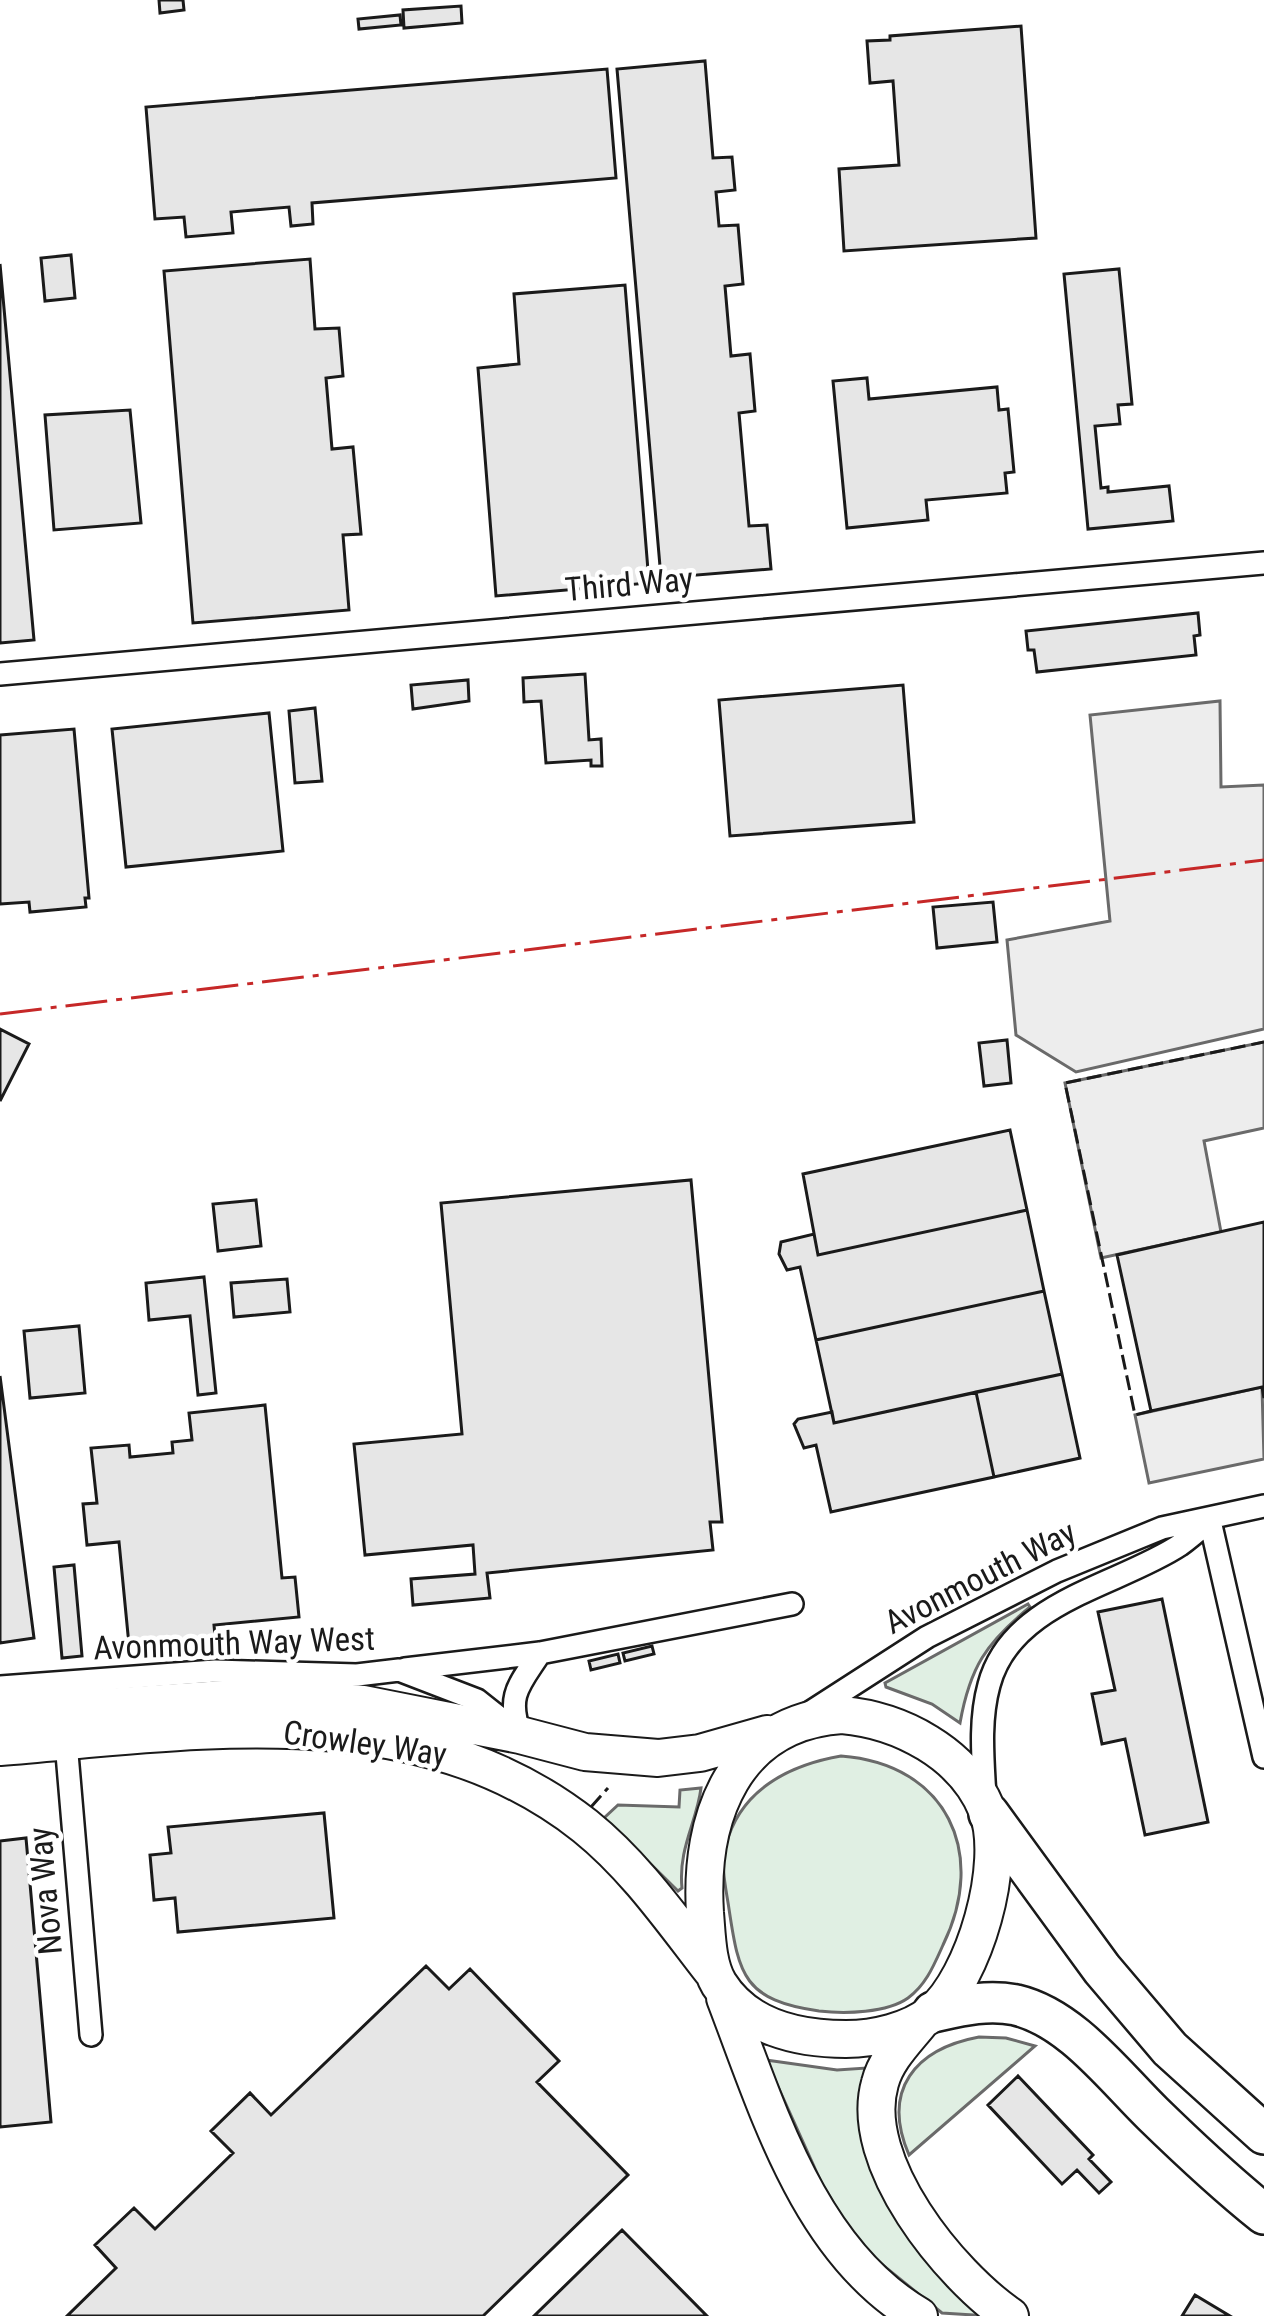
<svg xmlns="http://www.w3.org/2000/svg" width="1264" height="2316" font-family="'Roboto Condensed',sans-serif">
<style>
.green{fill:#e0efe3;stroke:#6a6a6a;stroke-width:3}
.parking{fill:#ededed;stroke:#6a6a6a;stroke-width:3}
.building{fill:#e6e6e6;stroke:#1a1a1a;stroke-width:3}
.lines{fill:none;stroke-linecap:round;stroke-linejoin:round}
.minor-casing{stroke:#1a1a1a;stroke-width:26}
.trunk-casing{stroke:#1a1a1a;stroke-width:40}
.motorway-casing{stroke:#1a1a1a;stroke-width:44}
.minor{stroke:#fff;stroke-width:21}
.trunk{stroke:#fff;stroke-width:36}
.motorway{stroke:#fff;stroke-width:39}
.fence{stroke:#1a1a1a;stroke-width:3;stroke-dasharray:15 6;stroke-linecap:butt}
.power{stroke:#c62828;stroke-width:3;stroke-dasharray:42 9 6 9;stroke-linecap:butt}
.labels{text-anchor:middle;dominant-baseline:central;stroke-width:9;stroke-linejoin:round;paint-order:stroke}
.street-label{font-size:33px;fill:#1a1a1a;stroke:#fff}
</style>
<rect width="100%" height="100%" fill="#fff"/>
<path class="green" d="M1028,1604L1030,1607C986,1643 970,1667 960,1723L932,1704L886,1687L885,1683Z
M841,1756C947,1764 988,1853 943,1945C934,1965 926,1985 908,1998C887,2013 845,2014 819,2011C744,2000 739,1976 729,1909C726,1888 720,1866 726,1845C740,1790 789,1765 841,1756Z
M701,1788C697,1822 678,1848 682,1888L678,1891L604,1818L618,1805L679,1807L680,1790Z
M979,2037L1006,2038L1035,2046L909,2155C881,2090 915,2049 979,2037Z
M766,2060L837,2070L866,2068L860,2124L989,2316L942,2313L874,2258L848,2227L822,2184Z"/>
<path class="parking" d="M1220,701L1221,787L1264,785V1029L1076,1072L1016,1035L1007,940L1110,921L1090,715Z
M1264,1042V1128L1204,1141L1221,1232L1101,1258L1065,1083Z
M1262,1387L1264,1459L1149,1483L1135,1415Z"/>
<path class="building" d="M159,0H183L184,10L160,13Z
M461,6L462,23L404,28L403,10Z
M400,15L401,25L359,29L358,19Z
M1021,26L1036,238L844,251L839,169L899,165L893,81L870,83L867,41L890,40V36Z
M705,61L713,158L732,157L735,190L716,192L719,226L738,225L743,284L725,286L731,356L750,354L755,411L739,413L749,526L767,525L771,569L661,578L617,69Z
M607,69L616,178L312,203L313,224L291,226L289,207L231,212L233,233L186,237L184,217L155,219L146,107Z
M71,255L75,298L45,301L41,258Z
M310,259L315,329L339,328L343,376L326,378L332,449L353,447L361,534L343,535L349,610L193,623L164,271Z
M0,264L34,640L0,643Z
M1119,269L1132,404L1118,405L1120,424L1095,426L1101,488L1108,487V492L1169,486L1173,521L1088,529L1064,274Z
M625,285L649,583L496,596L478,368L519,364L514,294Z
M867,378L869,399L997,387L999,410L1008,409L1014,472L1005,473L1007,493L926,500L928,520L847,528L833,381Z
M130,410L141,523L54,530L45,415Z
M1198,613L1200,635L1194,636L1196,655L1037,672L1034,650H1028L1026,631Z
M585,674L589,740L601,739L602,766H591V760L546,763L541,701L524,702L523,678Z
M468,680L469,701L413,709L411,685Z
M903,685L914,822L730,836L719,700Z
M315,708L322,781L295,783L289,711Z
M269,713L283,851L126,867L112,729Z
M74,729L89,898H85L86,907L30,912L29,902L0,904V735Z
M993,902L997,942L937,948L933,907Z
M0,1029L29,1044L0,1101Z
M1007,1040L1011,1083L984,1086L979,1043Z
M1010,1130L1027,1210L818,1255L803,1174Z
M691,1180L722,1522H710L713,1550L487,1573L490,1598L413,1605L411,1579L475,1574L473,1545L365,1555L354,1444L462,1434L441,1203Z
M256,1200L261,1246L218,1251L213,1204Z
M1027,1210L1044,1291L816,1340L800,1267L787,1270L779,1254L781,1242L814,1234L818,1255Z
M1264,1222V1398L1262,1387L1151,1411L1117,1255Z
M204,1277L216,1393L198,1395L190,1316L149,1320L146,1283Z
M287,1279L290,1312L234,1317L231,1283Z
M1044,1291L1062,1374L834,1423L816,1340Z
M79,1326L85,1393L30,1398L24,1331Z
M1062,1374L1080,1458L994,1477L976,1392Z
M0,1376L34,1638L0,1643Z
M976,1392L994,1477L831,1512L816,1445L804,1448L794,1424L798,1419L832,1412L834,1423Z
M265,1405L282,1578L295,1577L299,1617L214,1625L215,1636L129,1645L119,1542L87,1545L83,1504L97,1503L91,1448L129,1445L130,1457L173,1453L172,1442L192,1440L189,1413Z
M74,1565L82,1656L62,1658L54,1567Z
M1162,1599L1208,1822L1145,1835L1125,1739L1102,1744L1092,1694L1115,1690L1098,1612Z
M652,1646L654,1654L625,1661L623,1653Z
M618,1654L620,1663L591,1670L589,1661Z
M324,1813L334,1918L178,1932L175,1898L154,1900L150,1855L171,1853L168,1827Z
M26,1838L51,2122L0,2127V1841Z
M426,1966L449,1989L470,1969L559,2061L537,2082L628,2175L483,2316H67L116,2268L95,2245L134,2208L155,2229L233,2153L211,2131L250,2093L271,2115Z
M1018,2076L1093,2155L1089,2159L1111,2182L1099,2193L1077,2170L1062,2184L988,2105Z
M622,2230L707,2316H534Z
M1195,2295L1230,2316H1182Z"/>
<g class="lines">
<g class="minor-casing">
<path id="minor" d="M0,674L1264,563
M1210,1521L1264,1757
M405,1669L540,1653L792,1604
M0,1687L215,1671L357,1675L399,1670L477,1700L511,1727
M809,1713L927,1637L1057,1571L1162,1528L1264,1506
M520,1733C506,1695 520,1684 540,1653
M66,1742L91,2035
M985,1797C983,1760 979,1721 989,1685C1011,1601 1118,1586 1180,1545C1190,1538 1200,1529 1209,1521"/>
</g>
<g class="trunk-casing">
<path id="trunk" d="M0,1714L267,1696L363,1704L520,1735L585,1752L658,1758L700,1753L767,1734
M842,1715C900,1720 964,1753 987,1810C1008,1862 974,1979 932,2013C910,2031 874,2039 846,2039C798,2039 746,2027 719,1984C707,1964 707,1935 705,1913C699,1817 734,1722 842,1715Z
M0,1747C199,1731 416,1693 585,1826C635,1866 673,1921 712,1971
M725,1998C768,2110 809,2252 919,2316
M921,2021C906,2040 886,2059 880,2083C857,2162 950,2275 1010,2316"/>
</g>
<g class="motorway-casing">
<path id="motorway" d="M989,1814L1102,1969L1170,2049L1264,2134
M933,2012C960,2006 987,1999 1016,2005C1071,2018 1114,2076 1153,2114C1189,2149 1225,2183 1264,2214"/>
</g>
<use href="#minor" class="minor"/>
<use href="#trunk" class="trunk"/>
<use href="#motorway" class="motorway"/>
<path class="fence" d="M1151,1411L1135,1415L1065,1083L1264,1042
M591,1807L608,1788"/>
<path class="power" d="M0,1014L1264,860"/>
</g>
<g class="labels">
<g class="street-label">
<text transform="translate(629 584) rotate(-5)">Third Way</text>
<text transform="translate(980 1577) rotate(-27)">Avonmouth Way</text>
<text transform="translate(234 1643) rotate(-2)">Avonmouth Way West</text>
<text transform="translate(365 1743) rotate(8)">Crowley Way</text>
<text transform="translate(45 1891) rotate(-95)">Nova Way</text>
</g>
</g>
</svg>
